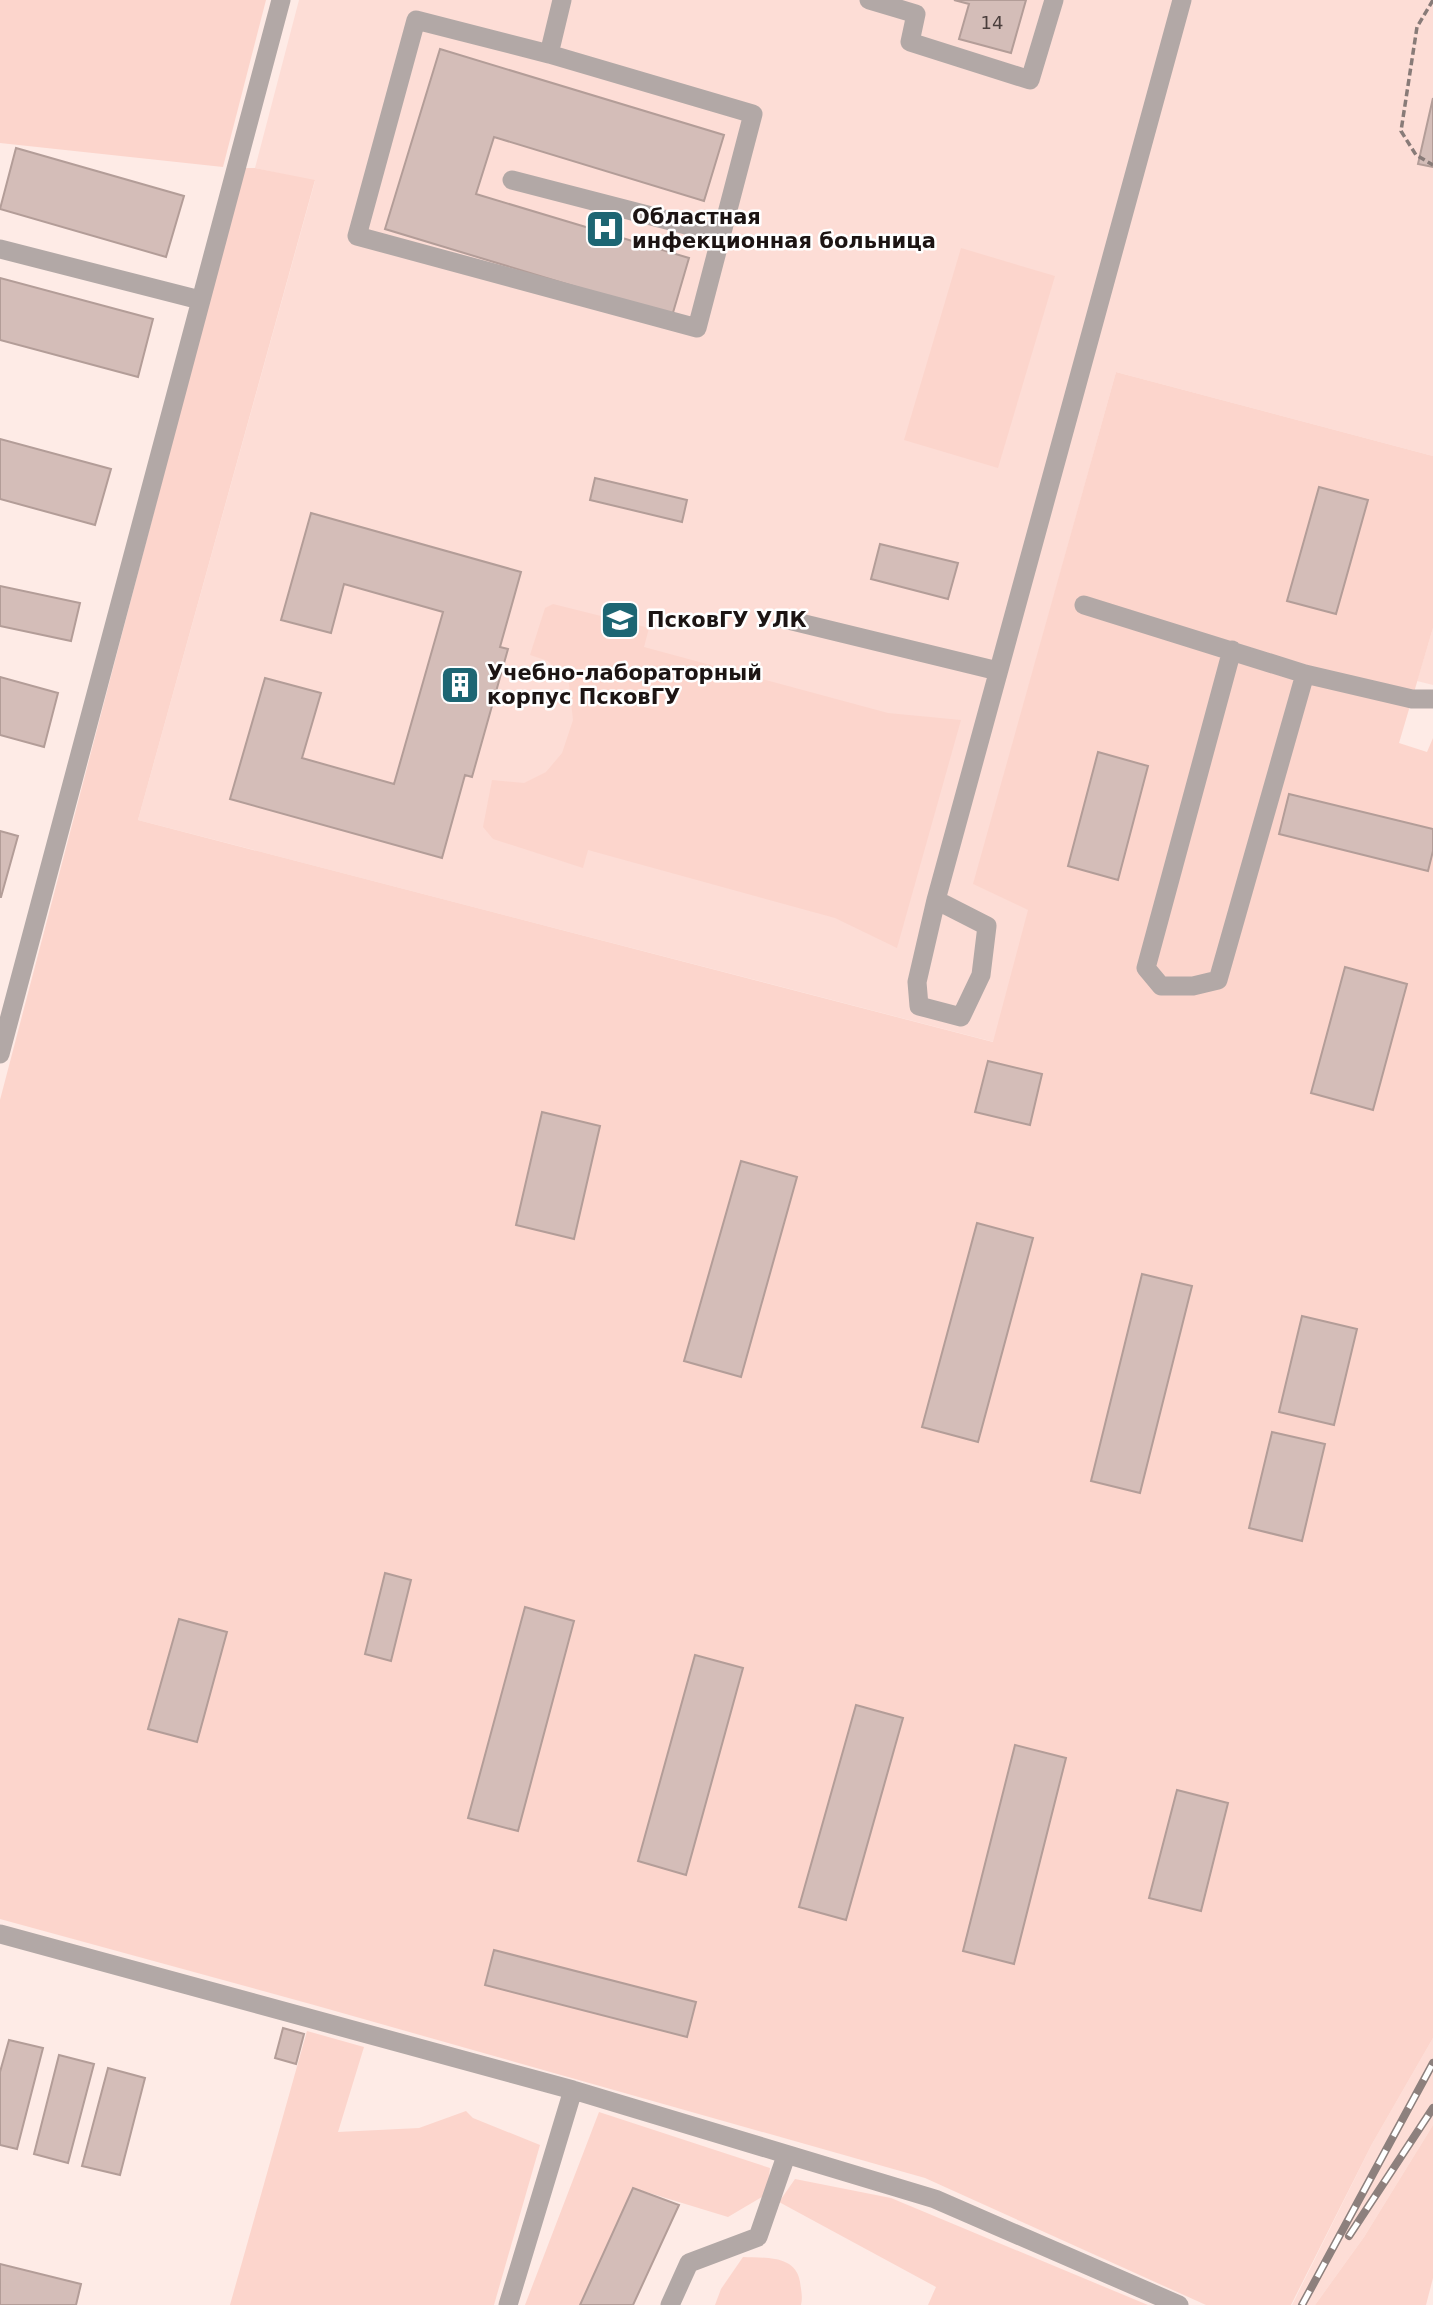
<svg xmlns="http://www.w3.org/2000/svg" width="1433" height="2305" font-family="'DejaVu Sans',sans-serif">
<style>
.built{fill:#fdddd6}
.green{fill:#fcd5cc}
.building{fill:#d4bdb8;stroke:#b39d98;stroke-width:2}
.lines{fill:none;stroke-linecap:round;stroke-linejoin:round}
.path{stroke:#887b78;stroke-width:3.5;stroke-dasharray:7 3.5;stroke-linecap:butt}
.minor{stroke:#b2a8a6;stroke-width:19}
.rail-casing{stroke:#8d807d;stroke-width:8}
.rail{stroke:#fff;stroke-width:5;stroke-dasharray:16;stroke-linecap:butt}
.labels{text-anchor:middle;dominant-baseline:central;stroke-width:5;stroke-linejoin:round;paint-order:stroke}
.number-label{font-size:18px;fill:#4a3e3c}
.poi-label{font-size:21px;font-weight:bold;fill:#1c1413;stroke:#fff;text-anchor:start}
</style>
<rect width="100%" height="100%" fill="#feebe6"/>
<path class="built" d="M299,0H1433V456L1116,372L974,884L1029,910L994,1042L138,820L315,181L255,168Z
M1433,628V685L1417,681Z
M1433,2038V2125L1364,2237L1315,2305H1292L1372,2144Z"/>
<path class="green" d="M0,0H266L223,167L0,143Z
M244,168H255L315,180L138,820L993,1042L1028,910L973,884L1116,372L1433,456V628L1399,743L1427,752L1433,738V2038L1372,2144L1291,2305H1206L925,2178L314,2005L0,1919V1100Z
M961,248L1055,276L998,468L904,440Z
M553,604L649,628L644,647L888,713L961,720L897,948L835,918L588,850L583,868L493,839L483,827L492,780L524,783L546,772L562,753L573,720L569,684L548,661L530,655L545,608Z
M307,2031L364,2047L338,2132L419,2128L466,2111L473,2118L540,2145L494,2305H230Z
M599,2112L770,2168L767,2194L728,2217L633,2188L580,2305H525Z
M1433,2125V2278L1426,2305H1315L1364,2237Z
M795,2179L891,2198L1148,2305H928L936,2287L779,2202Z
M743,2257C765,2258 796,2255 800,2282C801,2290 803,2297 801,2305H715L721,2289Z"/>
<path class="building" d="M954,0H1026L1011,53L959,39L969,4Z
M440,49L724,135L704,201L494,137L476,194L689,258L672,316L385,229Z
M1433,98V167L1418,164Z
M16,148L184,196L166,257L0,209Z
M0,278L153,319L138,377L0,340Z
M0,439L111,469L95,525L0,499Z
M595,478L687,500L682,522L590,500Z
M1319,487L1368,500L1336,614L1287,601Z
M311,513L521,572L500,647L508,649L472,777L465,775L442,858L230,799L265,678L321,693L302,758L394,784L443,612L344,584L331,633L281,620Z
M880,544L958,563L948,599L871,579Z
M0,586L80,603L71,641L0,626Z
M0,677L58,693L44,747L0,735Z
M1098,752L1148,766L1118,880L1068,866Z
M1289,794L1433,829V851L1428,871L1279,834Z
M0,831L18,836L1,897H0Z
M1345,967L1407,984L1373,1110L1311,1093Z
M988,1061L1042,1074L1030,1125L975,1112Z
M542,1112L600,1126L574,1239L516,1225Z
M741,1161L797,1177L741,1377L684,1361Z
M977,1223L1033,1238L978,1442L922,1427Z
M1142,1274L1192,1286L1140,1493L1091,1481Z
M1302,1316L1357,1329L1334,1425L1279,1412Z
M1272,1432L1325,1444L1302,1541L1249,1528Z
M385,1573L411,1580L391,1661L365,1654Z
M525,1607L574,1621L518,1831L468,1818Z
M179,1619L227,1632L197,1742L148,1729Z
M695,1655L743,1668L686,1875L638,1861Z
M856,1705L903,1718L846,1920L799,1907Z
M1015,1745L1066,1758L1014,1964L963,1951Z
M1177,1790L1228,1803L1201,1911L1149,1898Z
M494,1950L696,2002L687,2037L485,1985Z
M283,2028L304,2034L296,2064L275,2058Z
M9,2040L43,2048L17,2149L0,2145V2072Z
M59,2055L94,2064L68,2163L34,2154Z
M108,2068L145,2078L120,2175L82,2166Z
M633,2188L679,2205L633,2305H580Z
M0,2264L81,2284L76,2305H0Z"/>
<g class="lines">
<path class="path" d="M1433,0L1417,27L1401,131L1416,155L1433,165"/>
<path class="minor" d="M869,0L916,14L910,42L1030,80L1054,0
M416,20L549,54L753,114L697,328L357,236Z
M549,54L562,0
M512,180L721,234
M0,249L200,300
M1084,605L1305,674L1412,699H1433
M784,619L998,671
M1232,650L1146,968L1161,986H1193L1218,980L1305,674
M936,900L987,926L981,975L961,1017L919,1006L917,982L936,900L1182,0
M0,1054L281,0
M0,1934L573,2090L935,2199L1179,2305
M508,2305L573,2090
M670,2305L689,2263L758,2237L786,2156"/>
<g class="rail-casing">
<path id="rail" d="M1349,2236L1433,2108
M1302,2305L1433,2063"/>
</g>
<use href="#rail" class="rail"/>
</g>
<defs>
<g id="hospital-square" transform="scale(2.0125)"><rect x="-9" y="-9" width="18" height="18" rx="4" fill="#1d6673" stroke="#fff"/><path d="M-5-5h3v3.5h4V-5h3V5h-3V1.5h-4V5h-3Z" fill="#fff"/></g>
<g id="university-square" transform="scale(2.0125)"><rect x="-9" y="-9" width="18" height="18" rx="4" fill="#1d6673" stroke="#fff"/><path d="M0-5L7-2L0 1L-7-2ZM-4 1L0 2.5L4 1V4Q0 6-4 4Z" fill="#fff"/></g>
<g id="building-square" transform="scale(2.0125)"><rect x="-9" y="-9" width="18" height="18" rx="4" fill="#1d6673" stroke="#fff"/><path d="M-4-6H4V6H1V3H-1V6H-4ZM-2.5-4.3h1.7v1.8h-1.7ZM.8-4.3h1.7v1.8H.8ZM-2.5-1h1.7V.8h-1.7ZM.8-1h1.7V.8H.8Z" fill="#fff"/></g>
</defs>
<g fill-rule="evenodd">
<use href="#hospital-square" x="605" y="229"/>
<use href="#university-square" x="620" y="620"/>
<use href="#building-square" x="460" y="685"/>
</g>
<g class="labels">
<g class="number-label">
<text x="992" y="22">14</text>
</g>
<g class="poi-label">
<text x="632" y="217">Областная<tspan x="632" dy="24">инфекционная больница</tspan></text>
<text x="647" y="620">ПсковГУ УЛК</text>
<text x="487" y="673">Учебно-лабораторный<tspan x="487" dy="24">корпус ПсковГУ</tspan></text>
</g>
</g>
</svg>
